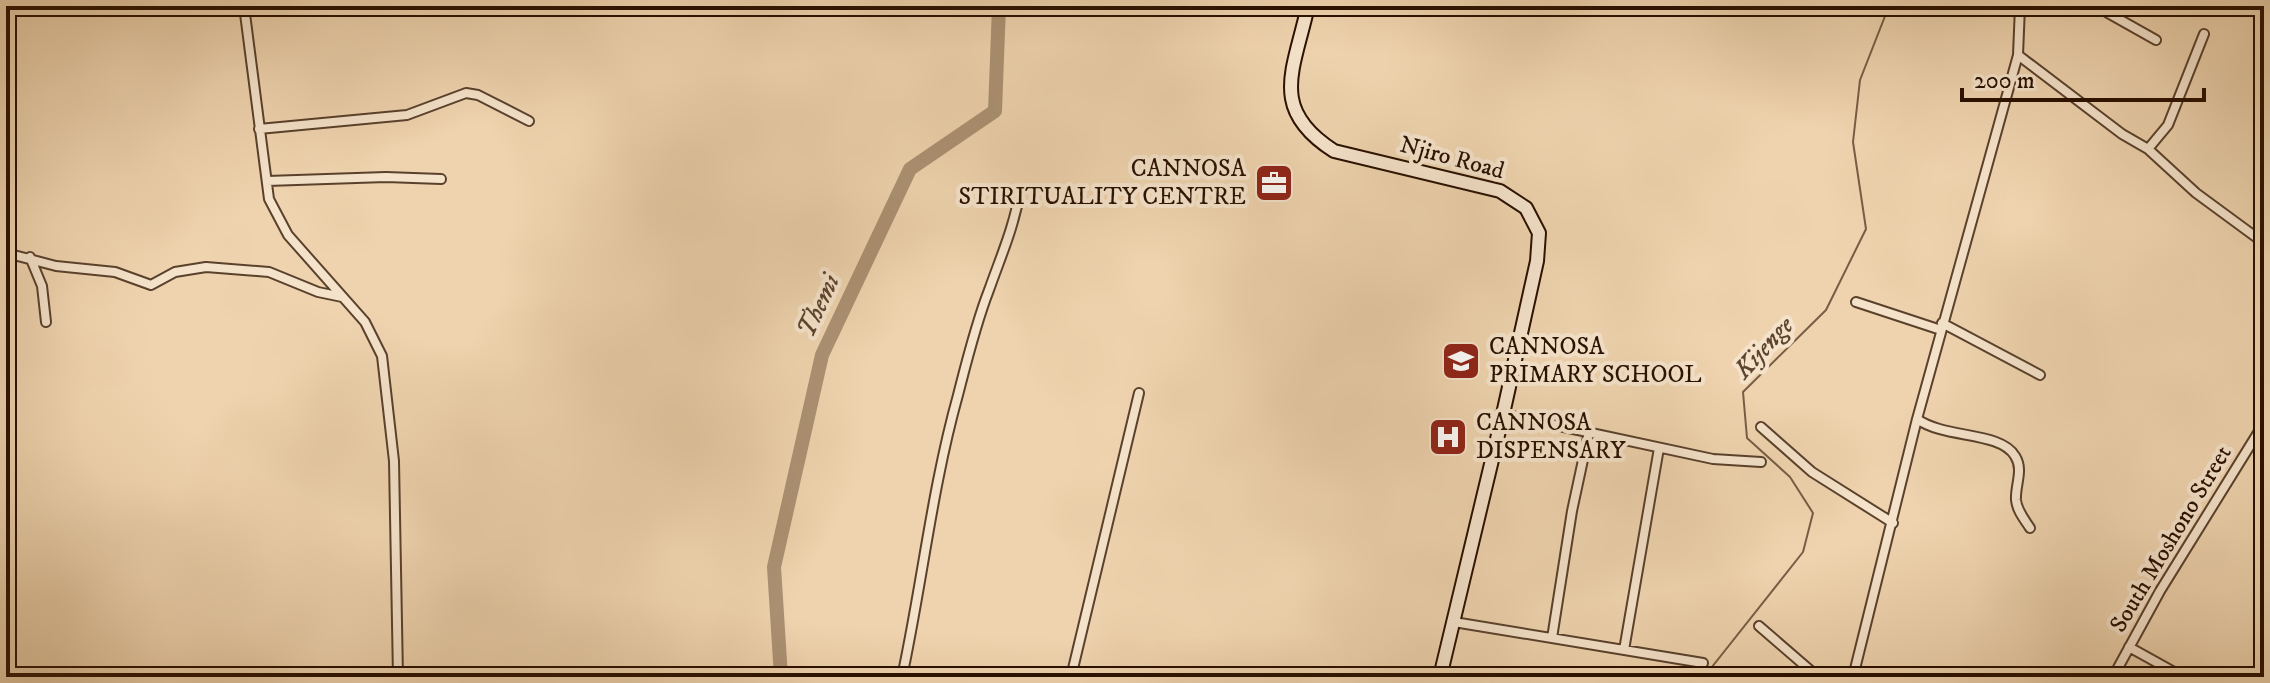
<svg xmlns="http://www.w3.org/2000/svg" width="2270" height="683" font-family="'IM FELL DW Pica',serif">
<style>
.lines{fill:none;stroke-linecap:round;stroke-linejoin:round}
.stream{stroke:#775d45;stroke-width:2}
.river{stroke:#ab9173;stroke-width:14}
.street-casing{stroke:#5a412c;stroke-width:12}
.secondary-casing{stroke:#291000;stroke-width:16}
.street{stroke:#f4e2ca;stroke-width:8}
.secondary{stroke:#f4e2ca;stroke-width:12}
.labels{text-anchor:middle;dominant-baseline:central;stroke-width:8;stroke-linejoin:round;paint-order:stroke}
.street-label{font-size:24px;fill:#291000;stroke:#f4e2ca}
.poi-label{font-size:24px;fill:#291000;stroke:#f4e2ca;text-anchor:start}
.water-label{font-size:26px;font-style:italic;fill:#5d442e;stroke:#f4e2ca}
</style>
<rect width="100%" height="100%" fill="#eed3ae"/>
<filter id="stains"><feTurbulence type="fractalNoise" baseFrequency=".0025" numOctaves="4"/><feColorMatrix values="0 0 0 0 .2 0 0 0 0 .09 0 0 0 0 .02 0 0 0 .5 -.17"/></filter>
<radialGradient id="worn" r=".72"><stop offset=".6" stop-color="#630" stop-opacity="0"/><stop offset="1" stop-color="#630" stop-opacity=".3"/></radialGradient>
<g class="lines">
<path class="stream" d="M1704,677L1803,552L1813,513L1790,477L1747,438L1743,392L1826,310L1866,229L1853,142L1860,80L1889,6"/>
<path class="river" d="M781,677L774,567L822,355L910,169L995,111L999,6"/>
<g class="street-casing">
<path id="street" d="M244,6L269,199L288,235L365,322L382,356L394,461L398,677
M2020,6L2018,55L2122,134L2148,149L2196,193L2264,243
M2102,6L2108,13L2156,40
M259,129L407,115L466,93L478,95L529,121
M2148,149L2168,125L2204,34
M267,181L386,177L441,179
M6,253L56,266L115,272L151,285L175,272L206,267L269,272L318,292L342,297
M30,257L42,286L46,322
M1856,302L1941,330
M1942,323L2040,375
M1503,414L1713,459L1761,462
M1917,419C1945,439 2000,431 2015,456C2024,470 2015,485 2016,500C2017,511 2025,520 2030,528
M1761,427L1812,472L1893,523
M1454,622L1703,663
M1759,626L1818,677
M1552,638L1572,511L1589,432
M2129,647L2183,677
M1624,650L1659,448
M902,677C922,584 932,488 958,395C967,360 976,323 989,290C1001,256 1014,227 1020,191
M1071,677L1139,393
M1853,677L1917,419L2018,55
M2113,677L2160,591L2264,423"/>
</g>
<g class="secondary-casing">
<path id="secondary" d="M1308,6C1294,70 1268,109 1334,151L1500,191L1526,208L1539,233L1537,261L1503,414L1440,677"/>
</g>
<use href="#street" class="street"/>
<use href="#secondary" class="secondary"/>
</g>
<defs>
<g id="office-square" transform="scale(2)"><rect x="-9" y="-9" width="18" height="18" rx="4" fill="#8f2418" stroke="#f4e2ca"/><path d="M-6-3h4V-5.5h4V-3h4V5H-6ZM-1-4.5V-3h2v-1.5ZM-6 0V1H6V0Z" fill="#fff"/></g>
<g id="school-square" transform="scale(2)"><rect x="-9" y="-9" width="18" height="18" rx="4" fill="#8f2418" stroke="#f4e2ca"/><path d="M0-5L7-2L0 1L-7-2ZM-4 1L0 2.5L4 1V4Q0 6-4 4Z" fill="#fff"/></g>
<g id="hospital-square" transform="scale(2)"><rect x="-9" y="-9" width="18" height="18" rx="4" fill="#8f2418" stroke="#f4e2ca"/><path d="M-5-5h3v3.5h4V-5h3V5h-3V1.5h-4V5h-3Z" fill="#fff"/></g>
</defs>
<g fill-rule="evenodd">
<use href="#office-square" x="1274" y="183"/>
<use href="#school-square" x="1461" y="361"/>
<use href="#hospital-square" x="1448" y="437"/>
</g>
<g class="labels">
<g class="street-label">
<text transform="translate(1452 158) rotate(15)">Njiro Road</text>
<text transform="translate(2171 539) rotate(-59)">South Moshono Street</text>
</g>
<g class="poi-label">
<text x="1246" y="169" text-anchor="end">CANNOSA<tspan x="1246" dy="28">STIRITUALITY CENTRE</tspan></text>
<text x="1489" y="347">CANNOSA<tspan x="1489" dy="28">PRIMARY SCHOOL</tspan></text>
<text x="1476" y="423">CANNOSA<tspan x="1476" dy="28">DISPENSARY</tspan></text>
</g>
<g class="water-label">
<text transform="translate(819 306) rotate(-65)">Themi</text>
<text transform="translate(1764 348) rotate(-47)">Kijenge</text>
</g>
</g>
<rect width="2270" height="683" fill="none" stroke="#eed3ae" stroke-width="32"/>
<rect x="8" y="8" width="2254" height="667" fill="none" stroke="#291000" stroke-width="4"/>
<rect x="16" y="16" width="2238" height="651" fill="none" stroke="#291000" stroke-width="2"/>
<path d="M1962 88v12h242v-12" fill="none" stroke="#291000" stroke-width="4"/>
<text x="1974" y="88" font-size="24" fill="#291000" stroke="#f4e2ca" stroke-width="6" paint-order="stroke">200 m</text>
<rect width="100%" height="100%" filter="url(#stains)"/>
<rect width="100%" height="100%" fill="url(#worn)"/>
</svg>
